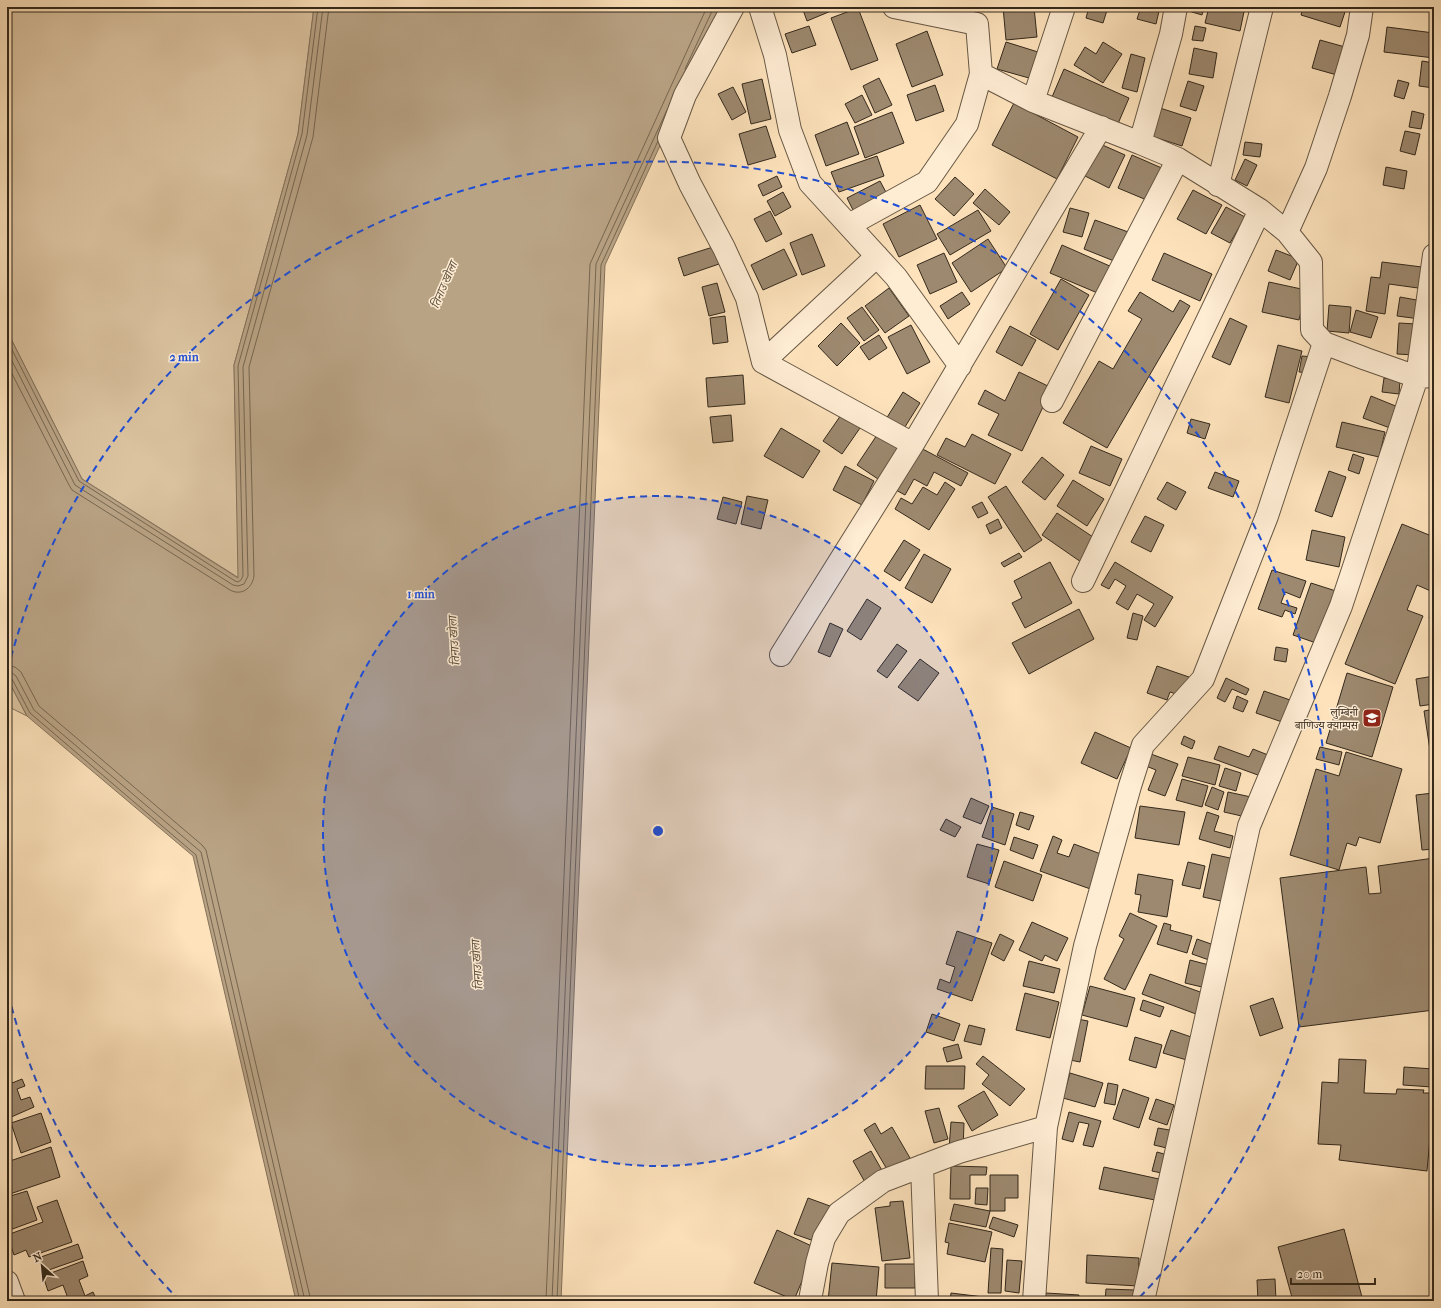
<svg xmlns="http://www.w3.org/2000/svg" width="1441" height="1308" font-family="'IM FELL French Canon','Noto Serif Devanagari',serif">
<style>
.green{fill:#dbc3a0;stroke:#88765e}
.water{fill:#b9a385;stroke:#84725b}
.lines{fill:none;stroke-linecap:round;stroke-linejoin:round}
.shore{stroke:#766650;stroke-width:1}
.building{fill:#9d896f;stroke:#34291c}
.minor-casing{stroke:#665744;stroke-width:24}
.minor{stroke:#feecd3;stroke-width:22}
.ring{fill:none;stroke:#1d4ed8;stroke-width:2;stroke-dasharray:7 5}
.labels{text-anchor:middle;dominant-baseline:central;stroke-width:3;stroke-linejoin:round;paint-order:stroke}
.poi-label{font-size:11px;fill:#34291c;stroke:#feecd3;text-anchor:end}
.water-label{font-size:12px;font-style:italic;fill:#5c4e3c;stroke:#feecd3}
.centre{fill:#1d4ed8;stroke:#feecd3;stroke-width:2}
.ring-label{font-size:12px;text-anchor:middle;font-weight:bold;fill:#1d4ed8;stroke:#feecd3;stroke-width:3;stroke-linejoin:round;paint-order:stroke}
</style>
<rect width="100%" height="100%" fill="#fde2bb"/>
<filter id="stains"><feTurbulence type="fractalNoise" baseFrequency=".005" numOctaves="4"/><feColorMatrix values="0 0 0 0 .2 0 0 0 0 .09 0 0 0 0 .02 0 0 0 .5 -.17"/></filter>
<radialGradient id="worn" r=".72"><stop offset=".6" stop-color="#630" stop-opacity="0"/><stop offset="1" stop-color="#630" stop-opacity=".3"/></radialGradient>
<path class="green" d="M7,7H314L298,134L234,365L239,578L82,479L7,331Z
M7,678L27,716L7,706Z"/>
<path class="water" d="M314,7H724L605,265L561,1301H296L193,856L27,716L7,678V331L82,479L238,578L234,365L298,134Z"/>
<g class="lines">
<path class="shore" d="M685,69L714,7
M7,340L79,481L235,581L238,582L241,580L243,576L238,366L302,134L318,7
M7,351L75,485L233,585L238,586L244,584L248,576L243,367L307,135L323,7
M7,364L69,485L72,490L230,590C241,596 252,589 254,576L249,367L313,137L329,7
M7,666L15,667L21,672L39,706L202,845L206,850L311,1301
M7,672L12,673L16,676L34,710L201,852L305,1301
M7,677L12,679L30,713L196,855L300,1301
M546,1301L590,264L707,7
M552,1301L596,264L667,110
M557,1301L601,265L658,141"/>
</g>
<path class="building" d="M802,7H829L831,11L807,21Z
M1003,7H1034L1037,37L1006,40Z
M1089,7H1108L1103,23L1086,18Z
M1141,7H1160L1156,24L1137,19Z
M1183,7H1204L1202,15L1182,9Z
M1209,7H1245L1240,31L1205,23Z
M1303,7H1339L1346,9L1340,27L1301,15Z
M858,8L878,60L851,70L831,18Z
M809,26L816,45L792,53L785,34Z
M1195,26L1206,28L1203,41L1192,40Z
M1387,27L1434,33V58L1384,52Z
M927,31L943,75L912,87L896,44Z
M1320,40L1345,47L1337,75L1312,68Z
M1006,42L1038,52L1029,78L997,69Z
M1103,42L1122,54L1103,83L1074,65L1085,47L1096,54Z
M1194,48L1217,53L1213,78L1189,74Z
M1131,54L1145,58L1137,92L1122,88Z
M1422,61L1434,63V88L1419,86Z
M1064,69L1129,98L1117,126L1052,97Z
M879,78L892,105L875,113L863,86Z
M762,79L771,119L751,124L742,84Z
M1398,80L1409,83L1404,99L1394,96Z
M1188,81L1204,86L1196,111L1180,106Z
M935,85L944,111L916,121L907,95Z
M733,87L746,112L732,120L718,94Z
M862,95L872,115L855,123L845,104Z
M1014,103L1078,137L1057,179L992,145Z
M1160,108L1191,118L1182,146L1151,136Z
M1412,111L1424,114L1421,129L1409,127Z
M892,112L904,143L865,158L854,127Z
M847,122L859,154L826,166L815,135Z
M766,126L776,157L748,165L739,134Z
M1405,131L1420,134L1415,155L1400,151Z
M1245,142L1262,144L1260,157L1243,155Z
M1098,143L1125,155L1109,188L1083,175Z
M1132,155L1164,169L1149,201L1118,188Z
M877,156L884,176L839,192L831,172Z
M1245,159L1257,165L1247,186L1235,180Z
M1386,167L1407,171L1404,189L1383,185Z
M777,176L782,187L763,196L758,185Z
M955,177L974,194L954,216L935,199Z
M880,181L888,196L855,214L847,198Z
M985,189L1010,212L999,225L973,203Z
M1193,190L1222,205L1206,234L1177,219Z
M783,192L791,207L775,216L767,201Z
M920,205L937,239L899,257L883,224Z
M1226,207L1245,217L1230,243L1211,233Z
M1070,208L1089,213L1082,237L1063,232Z
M978,210L991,231L950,255L937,234Z
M770,211L782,234L766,242L754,219Z
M1095,220L1131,233L1119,263L1084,249Z
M812,234L825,266L802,275L790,243Z
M988,239L1007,268L971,292L952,263Z
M1062,245L1112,267L1100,294L1050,273Z
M713,247L719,264L684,276L678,258Z
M784,249L797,275L763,290L751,265Z
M1276,250L1299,259L1290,280L1268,271Z
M944,253L957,282L930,294L917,265Z
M1164,253L1212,274L1200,301L1152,280Z
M1382,262L1422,267L1418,288L1389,284L1385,314L1366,311L1371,277L1380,278Z
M1061,279L1089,295L1058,350L1030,334Z
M1269,282L1306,290L1299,320L1262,312Z
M717,283L725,312L709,316L702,287Z
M889,288L909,316L885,333L865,306Z
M962,292L970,304L948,319L940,306Z
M1140,292L1173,312L1180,300L1190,306L1107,448L1063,423L1099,361L1113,369L1142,319L1128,311Z
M1400,297L1422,301L1420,319L1397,316Z
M1329,305L1351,307L1349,333L1327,331Z
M862,307L879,330L864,341L847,318Z
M1356,310L1378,317L1371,338L1350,332Z
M725,316L728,342L713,344L710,318Z
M1230,318L1247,326L1230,365L1212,357Z
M841,323L860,343L837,366L818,346Z
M1399,323L1416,324L1414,355L1397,354Z
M911,325L930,362L907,374L888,337Z
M1010,326L1036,340L1022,366L996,352Z
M879,335L887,348L869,360L860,347Z
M1278,345L1302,351L1289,403L1265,397Z
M1302,356L1314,357L1312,373L1299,372Z
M1019,372L1052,388L1022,451L988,435L999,414L978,404L985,390L1005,401Z
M743,375L745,404L708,407L706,378Z
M1384,378L1400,380L1399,394L1382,392Z
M903,392L920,403L903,430L886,419Z
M1371,396L1398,407L1390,428L1363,418Z
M731,415L733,441L713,443L710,417Z
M841,415L860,428L842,454L823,441Z
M1191,419L1210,424L1205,439L1187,433Z
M1342,422L1385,432L1379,457L1336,447Z
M781,428L820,451L803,478L764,456Z
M881,429L902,444L878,479L857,465Z
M972,434L1011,454L995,484L937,455L946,438L965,447Z
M917,446L968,473L961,486L934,472L927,486L914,479L905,495L894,489Z
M1091,446L1122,459L1110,486L1079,473Z
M1353,454L1364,458L1359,474L1348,470Z
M1042,457L1064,475L1045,500L1022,482Z
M845,466L874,481L862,505L833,490Z
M1329,471L1346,477L1332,517L1315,511Z
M1215,472L1239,481L1233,497L1208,488Z
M1073,480L1104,499L1087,526L1057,506Z
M945,482L955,489L929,530L895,509L901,498L912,504L923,487L937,495Z
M1167,482L1186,492L1176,510L1157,499Z
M1006,486L1042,540L1024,552L988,497Z
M747,496L768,500L761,529L741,524Z
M723,497L742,502L736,524L717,519Z
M982,502L988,513L978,518L972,507Z
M1057,513L1096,539L1081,562L1042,535Z
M1145,516L1164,525L1151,552L1131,542Z
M998,519L1002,528L990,534L986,525Z
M1402,524L1434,537V589L1433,592L1417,585L1407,610L1423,616L1395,684L1345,664Z
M1312,530L1345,537L1339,567L1306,560Z
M904,540L920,550L900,581L884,571Z
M1019,553L1022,557L1004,567L1001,563Z
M924,554L951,569L932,603L905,588Z
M1050,562L1072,603L1025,628L1012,603L1022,598L1014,581Z
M1115,562L1173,597L1155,627L1144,620L1154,604L1137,594L1128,610L1116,603L1126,586L1115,579L1109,589L1101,585Z
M1272,570L1306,581L1300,598L1285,592L1281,603L1297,608L1295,614L1285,610L1282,617L1258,609Z
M1311,583L1339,592L1322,645L1293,635Z
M867,599L881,608L861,640L847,631Z
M1434,606V620L1429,618Z
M1079,609L1094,639L1029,674L1012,643Z
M1133,613L1143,616L1137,640L1127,638Z
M830,623L843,629L830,657L818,652Z
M897,644L907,651L887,678L877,671Z
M1276,647L1288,649L1286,662L1274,660Z
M920,659L939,673L918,701L898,687Z
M1157,666L1189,677L1182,696L1170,692L1167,700L1147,693Z
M1347,673L1393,687L1372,757L1326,743Z
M1434,676V704L1420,706L1416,679Z
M1226,678L1249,689L1246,695L1232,689L1225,702L1217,698Z
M1264,691L1296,702L1288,724L1256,713Z
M1237,696L1248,701L1243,712L1233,708Z
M1434,709V763H1432L1424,711Z
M1095,732L1131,748L1117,779L1081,763Z
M1184,736L1195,741L1192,749L1181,744Z
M1219,746L1249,757L1253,749L1273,757L1266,778L1214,759Z
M1320,747L1342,752L1339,765L1316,759Z
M1346,752L1402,769L1380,843L1359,837L1356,846L1347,843L1339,870L1290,855L1316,769L1339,776Z
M1151,754L1178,764L1165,796L1148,790L1156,770L1146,766Z
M1188,757L1220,765L1215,785L1182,776Z
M1225,768L1241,773L1236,791L1219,786Z
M1434,771V849L1422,850L1416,795L1433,793L1431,772Z
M1182,779L1208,786L1202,807L1176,800Z
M1212,787L1224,792L1218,810L1205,805Z
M1228,792L1251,797L1246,817L1224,812Z
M971,798L989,806L981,824L963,817Z
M1140,806L1185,812L1179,845L1135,838Z
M992,807L1014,814L1005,845L982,837Z
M1020,812L1034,816L1029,830L1016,825Z
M1207,812L1219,816L1214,831L1233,836L1230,848L1199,839Z
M946,819L961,827L955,837L940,830Z
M1053,836L1062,840L1057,853L1069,857L1074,844L1109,857L1096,891L1040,871Z
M1014,837L1038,845L1033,859L1010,850Z
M977,844L999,850L989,884L967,877Z
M1212,854L1239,860L1230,903L1203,897Z
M1434,858V1010L1299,1027L1280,878L1366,867L1369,894L1381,893L1378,866Z
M1004,861L1042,875L1033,901L995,887Z
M1188,862L1205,866L1200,889L1182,885Z
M1138,874L1173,880L1167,917L1138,912L1141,895L1135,894Z
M1130,913L1157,926L1125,990L1104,979L1124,939L1119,936Z
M1032,922L1068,938L1057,961L1045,955L1042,961L1019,950Z
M1164,923L1171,925L1170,930L1192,936L1187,953L1157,944Z
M957,931L992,943L972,1001L937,989L940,979L950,983L955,967L946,964Z
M1000,934L1014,941L1004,961L991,954Z
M1197,939L1214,945L1209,960L1192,954Z
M1190,960L1209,965L1202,987L1185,983Z
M1029,961L1060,969L1054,993L1023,986Z
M1150,974L1203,993L1196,1014L1142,994Z
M1090,986L1135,998L1127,1027L1082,1015Z
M1025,993L1059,1002L1050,1038L1016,1030Z
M1273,998L1283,1028L1260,1036L1250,1006Z
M1143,1000L1164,1007L1160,1017L1140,1010Z
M932,1014L960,1024L954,1041L926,1032Z
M1072,1018L1088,1021L1080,1062L1065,1059Z
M969,1025L985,1029L981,1045L964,1041Z
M1171,1030L1197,1039L1190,1061L1163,1053Z
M1135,1037L1162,1045L1156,1068L1129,1060Z
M958,1044L962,1058L947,1062L943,1048Z
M983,1056L1025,1089L1010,1106L982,1084L989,1075L976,1064Z
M1339,1059L1366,1060L1364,1093L1396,1094L1397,1089L1424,1090L1423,1093H1434L1427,1171L1339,1160L1341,1145L1318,1144L1322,1082L1338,1083Z
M926,1066H965L964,1089H925Z
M1404,1067L1433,1069L1432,1087L1403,1085Z
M1070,1073L1103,1083L1095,1107L1063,1098Z
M22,1079L25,1086L17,1089L21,1100L30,1097L34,1107L9,1118L7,1113V1085Z
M1108,1083L1118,1085L1115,1105L1104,1103Z
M1123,1089L1149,1098L1139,1128L1113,1119Z
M984,1091L998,1115L972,1131L958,1106Z
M1156,1099L1174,1105L1167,1125L1149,1119Z
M939,1108L948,1139L934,1143L925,1111Z
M1069,1112L1101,1121L1093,1147L1083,1145L1089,1124L1079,1122L1073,1142L1062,1139Z
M41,1113L51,1142L21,1153L11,1123Z
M951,1122L964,1123L963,1150L949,1149Z
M875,1123L881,1134L892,1127L910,1158L888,1171L864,1130Z
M1158,1128L1175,1131L1171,1149L1154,1145Z
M51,1147L60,1177L7,1195V1162Z
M871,1151L884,1174L866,1184L853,1161Z
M1157,1152L1171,1156L1166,1174L1152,1171Z
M951,1166L987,1167L986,1175H970V1199H950Z
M1104,1167L1159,1179L1155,1200L1099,1189Z
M990,1175H1018V1198H1005V1211H990Z
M976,1188H988L987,1205L975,1204Z
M27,1191L37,1220L7,1231V1197Z
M808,1198L830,1206L817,1242L794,1234Z
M57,1200L72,1242L29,1257L26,1250L14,1255L7,1235L43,1222L37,1207Z
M903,1201L910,1258L882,1261L875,1208L890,1206V1202Z
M954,1204L990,1211L986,1227L950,1220Z
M993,1217L1018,1225L1014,1237L989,1228Z
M949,1223L992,1232L985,1262L947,1254L949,1243L945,1242Z
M1344,1229L1363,1301H1293L1278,1247Z
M777,1230L816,1248L794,1300L754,1283Z
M78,1244L83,1258L43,1272L38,1258Z
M991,1248L1003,1249L1001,1293H988Z
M1087,1255L1139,1258L1138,1286L1086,1283Z
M1007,1260L1022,1261L1019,1293L1005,1291Z
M83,1261L88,1276L79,1280L85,1296L93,1292L97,1301H69L63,1285L48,1291L43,1276Z
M832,1263L879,1267L876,1301H828Z
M885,1264H915V1288H885Z
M1275,1279L1276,1301H1258L1257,1280Z
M1106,1289L1135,1290V1301H1105Z
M951,1293L1016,1301H950Z
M1046,1293L1079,1295L1078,1301H1045Z"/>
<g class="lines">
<g class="minor-casing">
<path id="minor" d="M733,7L685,95L669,138L690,184L724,248L747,298L763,362L913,444
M760,7L775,55L790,130L810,183L896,277L960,366
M894,7L977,24L981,74L1033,101L1140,143
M1176,7L1171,34L1140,143L1178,159L1260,210L1287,232L1311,262L1312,330L1324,343L1366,359L1417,377L1434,376
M1033,101L1064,7
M1218,185L1262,7
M849,225L927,182L967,124L981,74
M1287,232L1316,168L1340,96L1358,35L1362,7
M763,362L877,256
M1052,401L1178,159
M1083,581L1260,210
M781,655L913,444L1101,127
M922,1166L927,1301
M7,1282L14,1301
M810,1300L817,1263L824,1238L839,1213L883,1181L959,1152L1046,1127
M1034,1301L1046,1127L1085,946L1130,786L1143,745L1203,679L1267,516L1324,343
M1143,1301L1249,826L1341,606L1417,377L1434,255"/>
</g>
<use href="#minor" class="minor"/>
</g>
<circle cx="658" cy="831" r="335" fill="#1d4ed8" fill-opacity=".12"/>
<g class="ring">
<circle cx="658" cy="831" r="335"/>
<path d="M180 1301A670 670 0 0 1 8 993M8 669A670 670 0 1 1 1136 1301"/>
</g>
<defs>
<g id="university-square" transform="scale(1)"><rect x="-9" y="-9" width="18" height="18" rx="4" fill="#8f2418" stroke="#feecd3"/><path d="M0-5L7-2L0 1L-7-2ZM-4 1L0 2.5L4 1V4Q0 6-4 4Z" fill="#fff"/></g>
</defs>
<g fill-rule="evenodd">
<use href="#university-square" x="1372" y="718"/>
</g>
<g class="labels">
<g class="poi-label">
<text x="1358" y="712">लुम्बिनी<tspan x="1358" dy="13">बाणिज्य क्याम्पस</tspan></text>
</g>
<g class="water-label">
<text transform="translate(444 285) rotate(-67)">तिनाउ खोला</text>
<text transform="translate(454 641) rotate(-94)">तिनाउ खोला</text>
<text transform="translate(477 965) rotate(-94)">तिनाउ खोला</text>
</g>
</g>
<circle cx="658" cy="831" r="6" class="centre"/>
<g class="ring-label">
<text x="184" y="361">2 min</text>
<text x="421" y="598">1 min</text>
</g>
<rect width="1441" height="1308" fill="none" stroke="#fde2bb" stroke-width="24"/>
<rect x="8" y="8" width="1425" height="1292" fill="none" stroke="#34291c" stroke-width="2"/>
<rect x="12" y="12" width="1417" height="1284" fill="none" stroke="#34291c"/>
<g transform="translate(42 1266) rotate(333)" stroke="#feecd3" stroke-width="3" paint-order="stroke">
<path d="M0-3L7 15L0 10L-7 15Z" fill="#34291c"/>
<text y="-6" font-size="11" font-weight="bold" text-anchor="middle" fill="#34291c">N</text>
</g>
<path d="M1291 1278v6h84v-6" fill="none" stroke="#34291c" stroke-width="2"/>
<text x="1297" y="1278" font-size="12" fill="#34291c" stroke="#feecd3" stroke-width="3" paint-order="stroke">20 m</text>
<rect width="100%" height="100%" filter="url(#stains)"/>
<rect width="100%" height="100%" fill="url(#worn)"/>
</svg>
